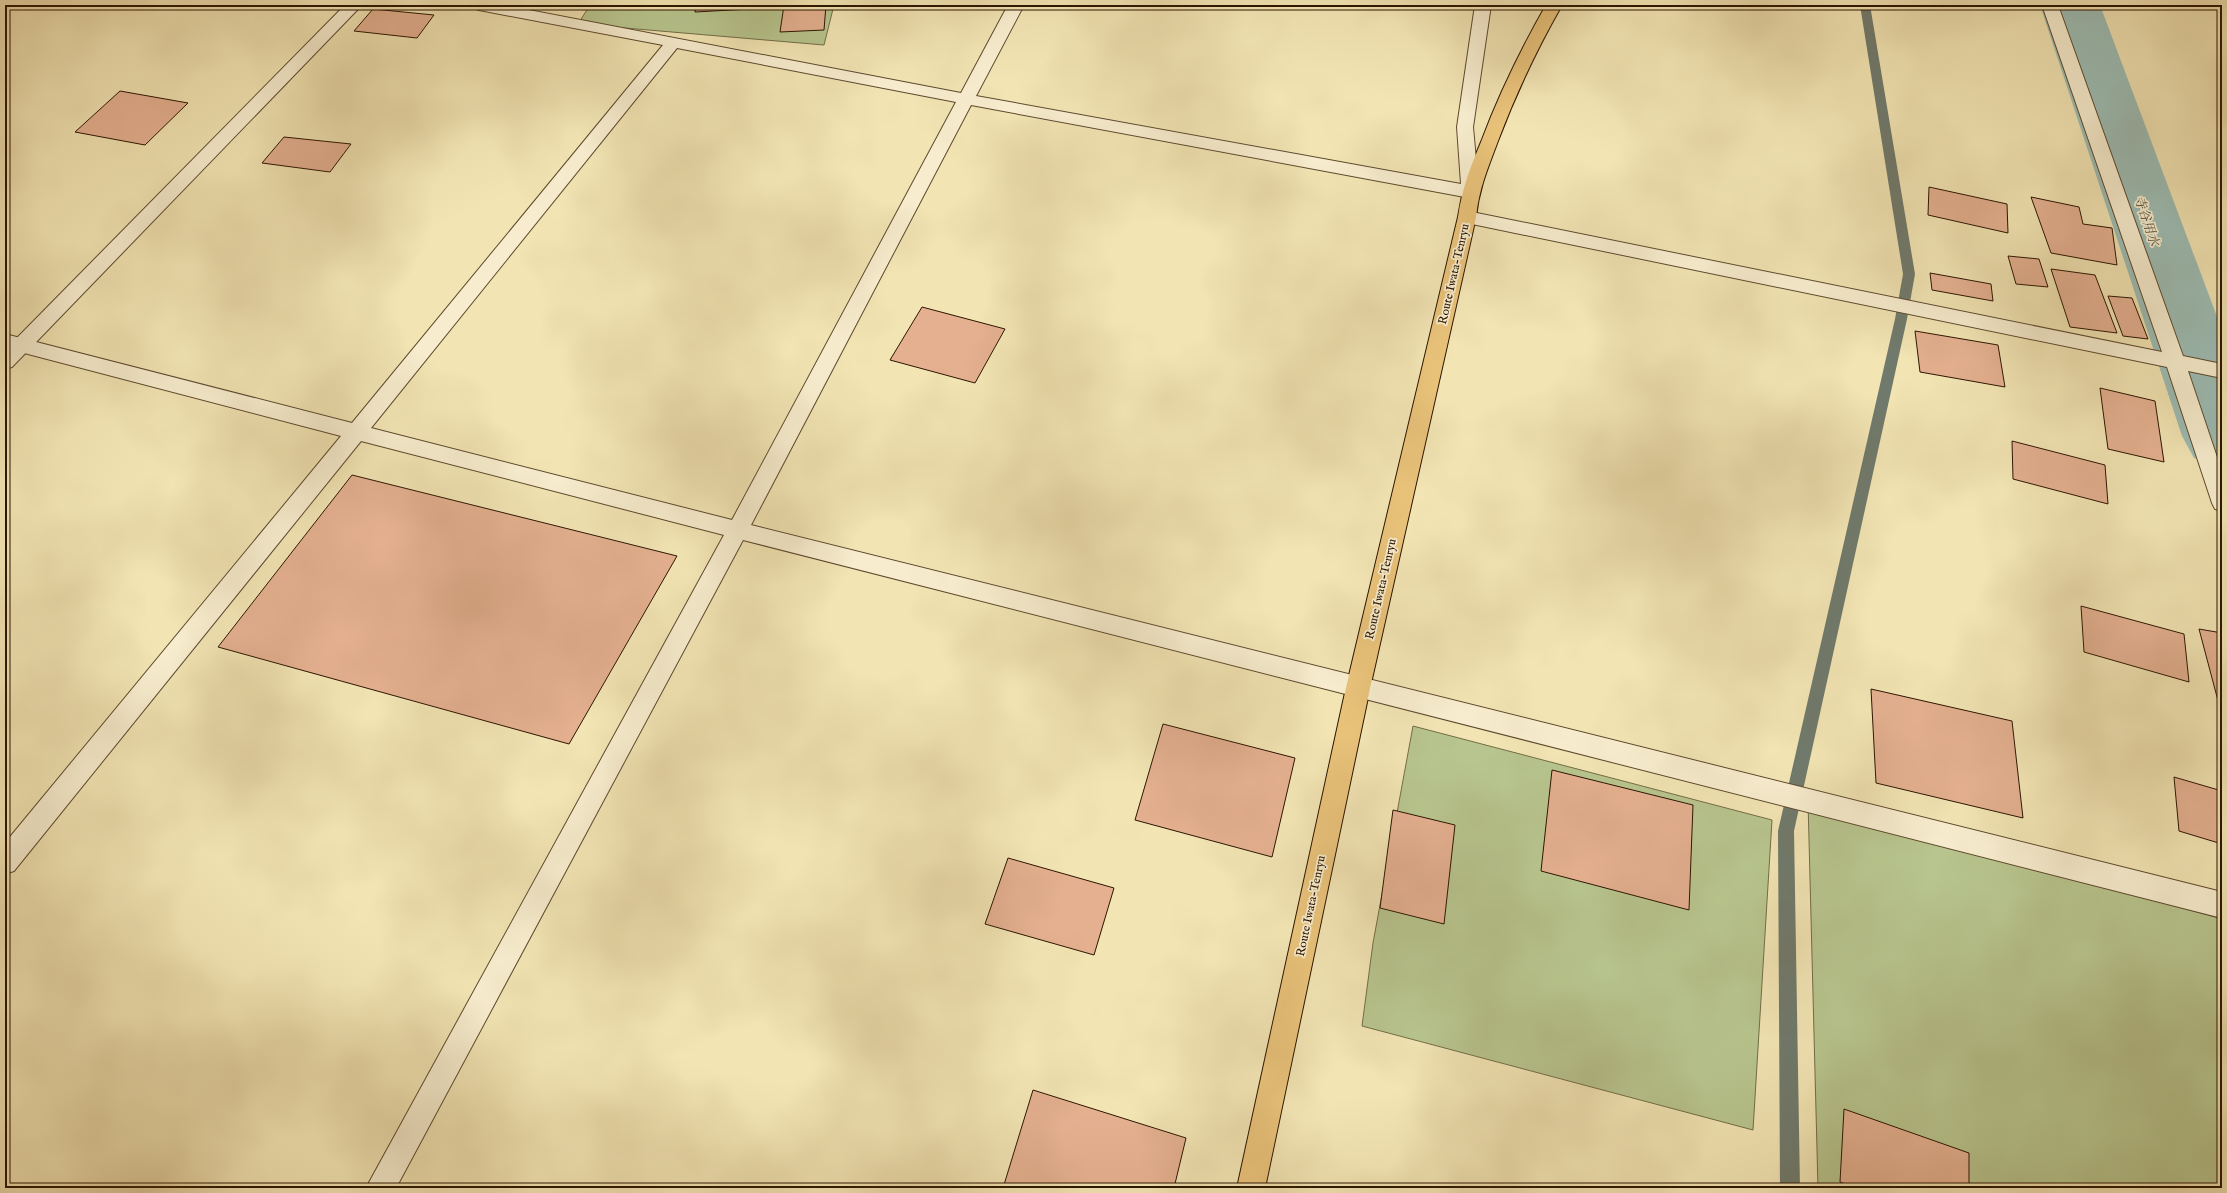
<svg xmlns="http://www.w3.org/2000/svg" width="2227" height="1193" font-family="'IM FELL English','Noto Serif JP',serif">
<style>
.green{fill:#b8c58e;stroke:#726d47}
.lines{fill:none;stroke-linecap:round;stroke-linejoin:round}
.stream{fill:#707a6c;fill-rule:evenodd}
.river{fill:#9dbdb4;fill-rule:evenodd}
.building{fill:#e4b090;stroke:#2c1500}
.minor-casing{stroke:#5e492d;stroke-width:2}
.tertiary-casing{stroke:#5e492d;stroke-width:2}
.primary-casing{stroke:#2c1500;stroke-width:2}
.minor{fill:#f7edce;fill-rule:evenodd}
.tertiary{fill:#f7edce;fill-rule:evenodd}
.primary{fill:#e9c27a;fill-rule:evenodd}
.labels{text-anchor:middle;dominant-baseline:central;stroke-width:3.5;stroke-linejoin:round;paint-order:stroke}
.street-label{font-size:12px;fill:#2c1500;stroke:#f7edce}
.water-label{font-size:13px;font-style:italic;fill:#54503f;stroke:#f7edce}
</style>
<rect width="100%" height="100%" fill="#f2e4b3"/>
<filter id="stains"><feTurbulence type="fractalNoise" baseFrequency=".005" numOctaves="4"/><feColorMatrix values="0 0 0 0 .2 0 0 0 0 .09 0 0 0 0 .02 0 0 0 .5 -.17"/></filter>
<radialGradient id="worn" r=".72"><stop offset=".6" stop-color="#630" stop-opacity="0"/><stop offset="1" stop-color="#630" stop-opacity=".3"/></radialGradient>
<path class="green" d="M590,5H834L824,45L578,24Z
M1413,726L1772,820L1753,1130L1362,1026L1373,943Z
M1808,801L2222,919V1188H1818Z"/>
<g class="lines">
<path class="stream" d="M1860,5H1870L1915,274L1907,319L1794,831L1800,1188H1780L1778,831L1895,319L1903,274Z"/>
<path class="river" d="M2040,5H2100L2222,330V467L2194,458L2182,436Z"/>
</g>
<path class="building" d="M696,5H769L768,8L695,12Z
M784,5H826L824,30L780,32Z
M373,9L434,15L417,38L354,31Z
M120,91L188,103L145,145L75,132Z
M284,137L351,144L330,172L262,163Z
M1929,187L2007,204L2008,233L1928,215Z
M2031,197L2079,207L2083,224L2112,228L2117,265L2051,253Z
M2008,256L2039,259L2048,287L2016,284Z
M2051,269L2095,275L2117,333L2070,327Z
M1930,273L1991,284L1993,301L1932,290Z
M2108,296L2132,298L2148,339L2123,336Z
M922,307L1005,329L975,383L890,360Z
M1915,331L1998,345L2005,387L1920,372Z
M2100,388L2155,401L2164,462L2108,449Z
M2012,441L2105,465L2108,504L2013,479Z
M352,475L677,556L569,744L218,647Z
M2081,606L2184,634L2189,682L2084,652Z
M2199,629L2222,633V712H2221Z
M1871,689L2012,721L2023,818L1876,783Z
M1163,724L1295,758L1272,857L1135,820Z
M1552,770L1693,805L1689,910L1541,871Z
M2174,777L2222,791V844L2179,831Z
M1393,810L1455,825L1444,924L1380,908Z
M1008,858L1114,888L1094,955L985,924Z
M1033,1090L1186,1138L1174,1188H1003Z
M1844,1109L1969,1153V1188H1856L1840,1182Z"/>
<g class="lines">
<g class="minor-casing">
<path id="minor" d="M471,5H503L961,93L1008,5H1024L976,96L1461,184L1457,127L1475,5H1491L1473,127L1479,192L1476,196L1470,198L971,105L751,525L2222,892V918L743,540L396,1188H366L724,535L361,441L14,871L5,874V843L341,436L5,348V334L352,423L663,45L479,10L474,8ZM677,48L956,102L732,520L371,428Z
M2042,5H2058L2183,356L2222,364V378L2188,371L2222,472V511L2215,509L2212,503L2167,367L1467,223L1461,221L1458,217L1461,213L1467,211L2162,352Z"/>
</g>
<g class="tertiary-casing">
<path id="tertiary" d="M345,5H362L12,367L5,369V350Z"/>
</g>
<g class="primary-casing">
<path id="primary" d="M1546,5H1562C1537,49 1516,93 1498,141C1488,168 1479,188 1476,217L1370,688L1265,1188H1237L1346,688L1458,217C1462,189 1470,168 1481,142C1499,94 1521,49 1546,5Z"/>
</g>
<use href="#minor" class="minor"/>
<use href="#tertiary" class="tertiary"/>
<use href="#primary" class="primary"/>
</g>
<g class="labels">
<g class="street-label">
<text transform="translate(1454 274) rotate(-77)">Route Iwata-Tenryu</text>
<text transform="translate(1381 589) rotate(-77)">Route Iwata-Tenryu</text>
<text transform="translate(1311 906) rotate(-78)">Route Iwata-Tenryu</text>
</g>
<g class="water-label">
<text transform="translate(2146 221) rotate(71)">寺谷用水</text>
</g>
</g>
<rect width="2227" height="1193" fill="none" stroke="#f2e4b3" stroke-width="20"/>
<rect x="6" y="6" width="2215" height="1181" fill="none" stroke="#2c1500" stroke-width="2"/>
<rect x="10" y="10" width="2207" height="1173" fill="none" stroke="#2c1500"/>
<rect width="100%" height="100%" filter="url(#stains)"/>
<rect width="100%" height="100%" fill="url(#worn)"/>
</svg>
